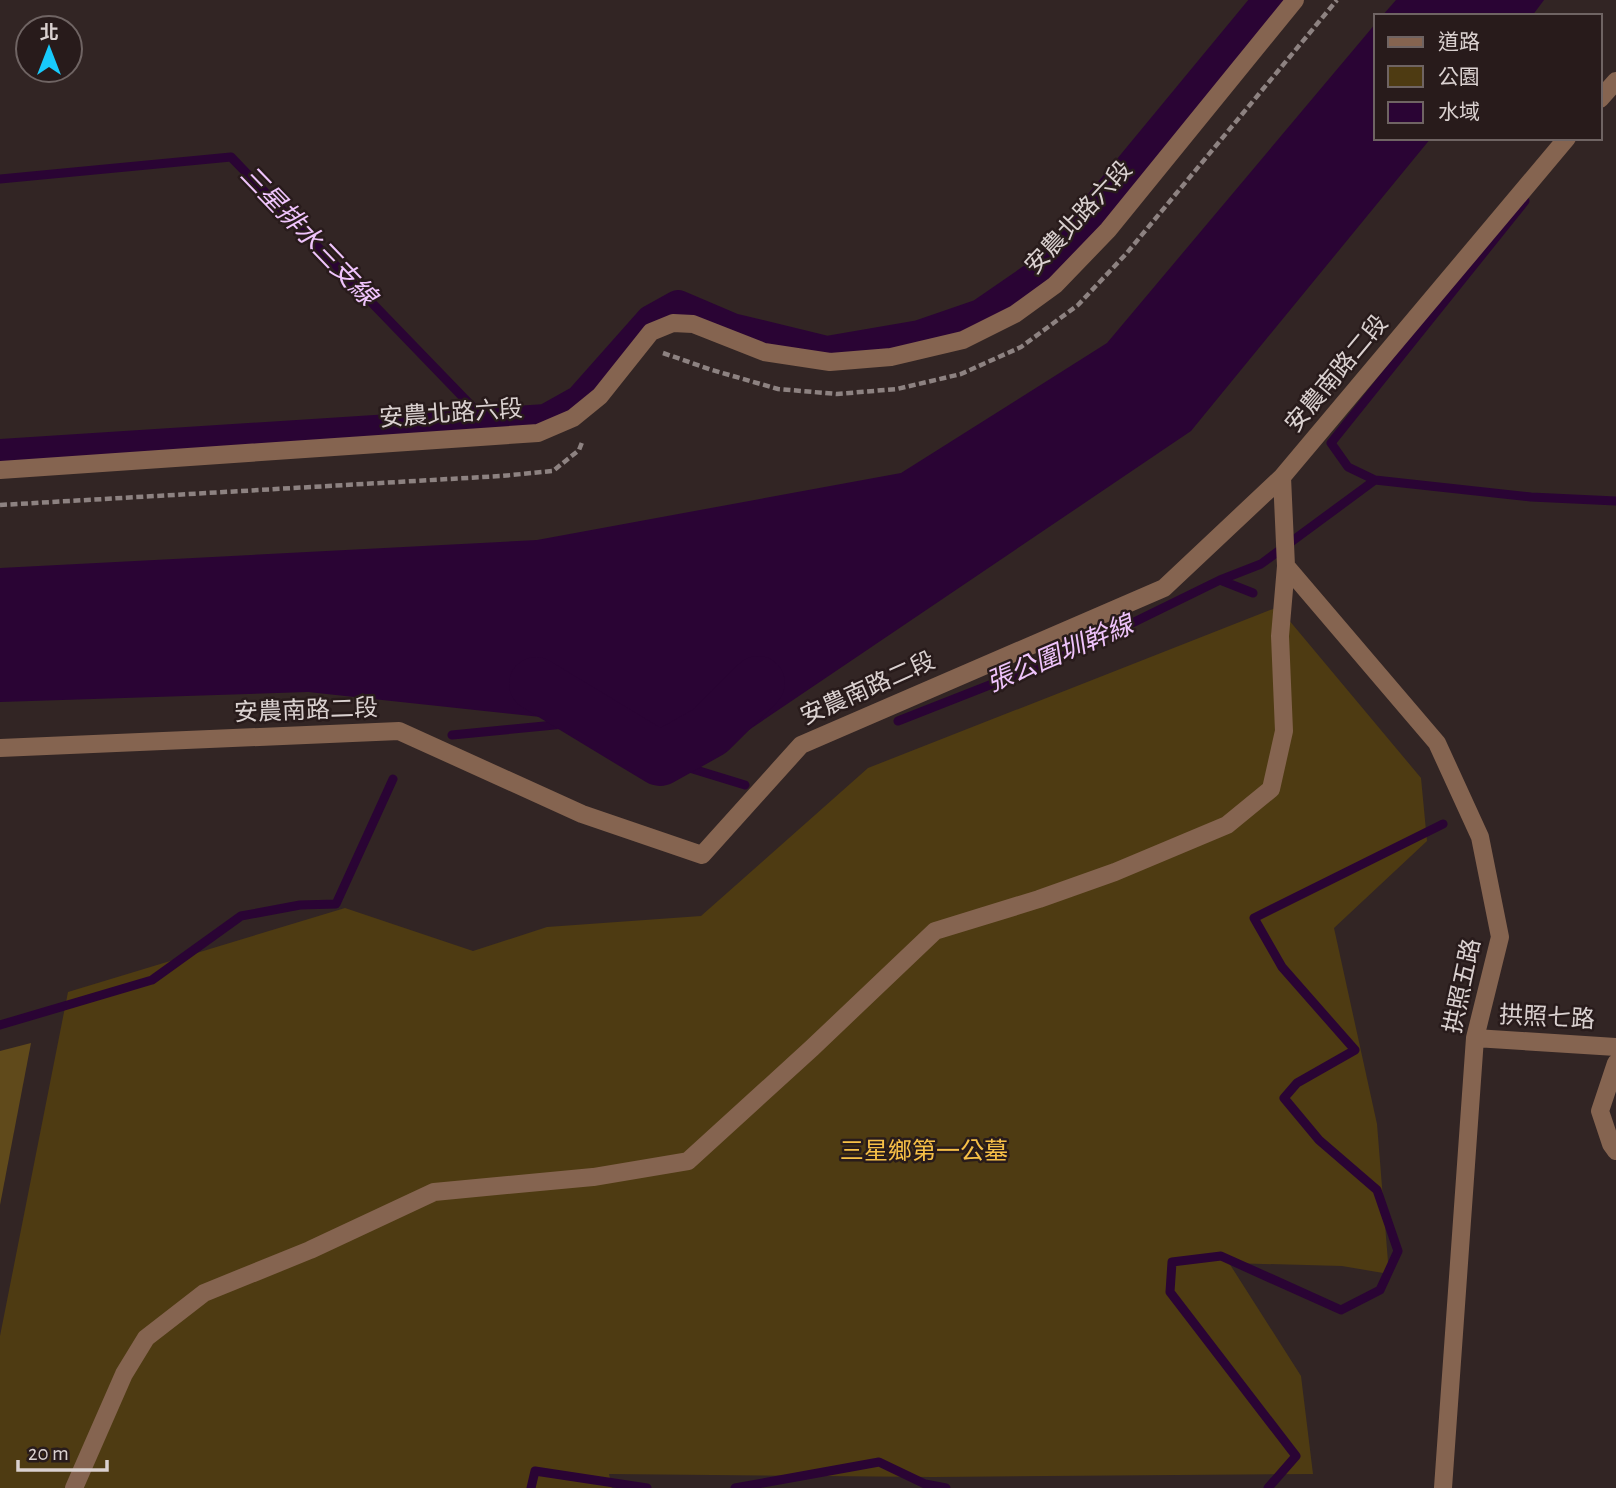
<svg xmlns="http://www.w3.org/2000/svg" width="1616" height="1488" font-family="'Alegreya Sans','Noto Sans TC',sans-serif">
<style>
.green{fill:#4e3b12}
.forest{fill:#604a1b}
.water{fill:#2a0434}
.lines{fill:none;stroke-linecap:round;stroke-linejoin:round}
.stream{stroke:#2a0434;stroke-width:9}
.canal{stroke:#2a0434;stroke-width:32}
.river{stroke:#2a0434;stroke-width:54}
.path{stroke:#8d8281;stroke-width:4.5;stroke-dasharray:7 3.5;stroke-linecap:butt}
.minor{stroke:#856450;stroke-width:18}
.labels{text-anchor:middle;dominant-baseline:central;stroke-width:5;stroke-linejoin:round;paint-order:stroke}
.street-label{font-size:24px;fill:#dad1d0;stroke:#281b1b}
.park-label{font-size:24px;fill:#f7c047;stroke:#281b1b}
.water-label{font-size:26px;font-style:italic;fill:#efc4fc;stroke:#281b1b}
</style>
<rect width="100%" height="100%" fill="#322524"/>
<path class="green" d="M1278,607L1421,778L1427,841L1334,928L1377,1124L1389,1274L1342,1266L1229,1263L1301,1376L1313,1474L933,1477L609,1474L612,1488H0V1336L68,992L345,908L473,951L547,927L701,916L868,768Z"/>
<path class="forest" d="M31,1043L0,1205V1051Z"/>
<path class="water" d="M1396,0H1544L1532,16H1382Z
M1376,23V138H1431L1191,431L737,738L308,692L0,702V568L537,540L901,473L1107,343Z"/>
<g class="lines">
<path class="stream" d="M0,179L231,157L488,423
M1375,480L1348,467L1331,443L1525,201
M1220,580L1253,593
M898,721L1071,653L1220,580L1261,564L1375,480L1531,497L1616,501
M452,735L596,721
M660,759L745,785
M0,1025L152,980L241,916L300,905L336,904L393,779
M531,1488L535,1471L647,1488
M735,1488L879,1462L925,1484L946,1488
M1268,1488L1296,1456L1170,1292L1172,1262L1221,1256L1341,1310L1380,1290L1398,1251L1377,1190L1319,1140L1284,1098L1297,1083L1355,1050L1282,967L1254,918L1443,824"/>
<path class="canal" d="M0,455L546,420L580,401L651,321L678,306L732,329L827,352L920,336L981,315L1046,270L1269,0"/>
<path class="river" d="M536,684L660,759L710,731L758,683"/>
<path class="path" d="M663,353L712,370L778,389L837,394L897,389L961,374L1021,347L1078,305L1126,254L1337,0
M0,505L501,476L553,471L579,450L583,440"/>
<path class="minor" d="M1600,99L1616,81
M0,470L538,433L573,418L600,396L651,332L673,323L693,324L764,352L830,362L891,357L963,340L1015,314L1055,285L1108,230L1295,0
M1282,477L1286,566L1437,743L1480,837L1500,937L1475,1038L1443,1488
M0,748L399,731L582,814L702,855L801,745L1164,588L1282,477L1567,138
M1475,1038L1616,1047
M1616,1063L1600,1111L1611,1144L1616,1151
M74,1488L124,1374L146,1338L204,1293L310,1250L434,1192L593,1177L688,1161L812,1048L935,931L1039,899L1115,872L1227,825L1271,789L1284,731L1280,636L1286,566"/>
</g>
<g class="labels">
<g class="street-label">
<text transform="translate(1079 218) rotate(-47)">安農北路六段</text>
<text transform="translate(1337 374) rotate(-50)">安農南路二段</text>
<text transform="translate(451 414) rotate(-4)">安農北路六段</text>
<text transform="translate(868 689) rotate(-24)">安農南路二段</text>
<text transform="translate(306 711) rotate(-2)">安農南路二段</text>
<text transform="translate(1463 986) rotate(-78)">拱照五路</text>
<text transform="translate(1547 1018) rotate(3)">拱照七路</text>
</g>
<g class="park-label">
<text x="924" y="1152">三星鄉第一公墓</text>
</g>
<g class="water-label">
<text transform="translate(308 236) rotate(46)">三星排水三支線</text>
<text transform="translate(1060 654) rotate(-23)">張公圍圳幹線</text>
</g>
</g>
<rect x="1374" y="14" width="228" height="126" fill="#281b1b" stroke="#6f6463" stroke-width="2"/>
<rect x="1388" y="37" width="35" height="10" fill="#856450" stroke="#6f6463" stroke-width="2"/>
<text x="1438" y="49" font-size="21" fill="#dad1d0">道路</text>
<rect x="1388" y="66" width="35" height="21" fill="#4e3b12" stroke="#6f6463" stroke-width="2"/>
<text x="1438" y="84" font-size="21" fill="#dad1d0">公園</text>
<rect x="1388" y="102" width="35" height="21" fill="#2a0434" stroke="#6f6463" stroke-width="2"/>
<text x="1438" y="119" font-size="21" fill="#dad1d0">水域</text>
<g transform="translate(49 49)"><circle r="33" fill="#281b1b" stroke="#6f6463" stroke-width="2"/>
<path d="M0-5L12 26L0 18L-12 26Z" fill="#18cafc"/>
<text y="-10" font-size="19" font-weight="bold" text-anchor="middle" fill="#dad1d0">北</text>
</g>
<path d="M18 1460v10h89v-10" fill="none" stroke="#dad1d0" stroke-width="3.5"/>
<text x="28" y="1460" font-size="21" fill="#dad1d0" stroke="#281b1b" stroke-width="5" paint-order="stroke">20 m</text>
</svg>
